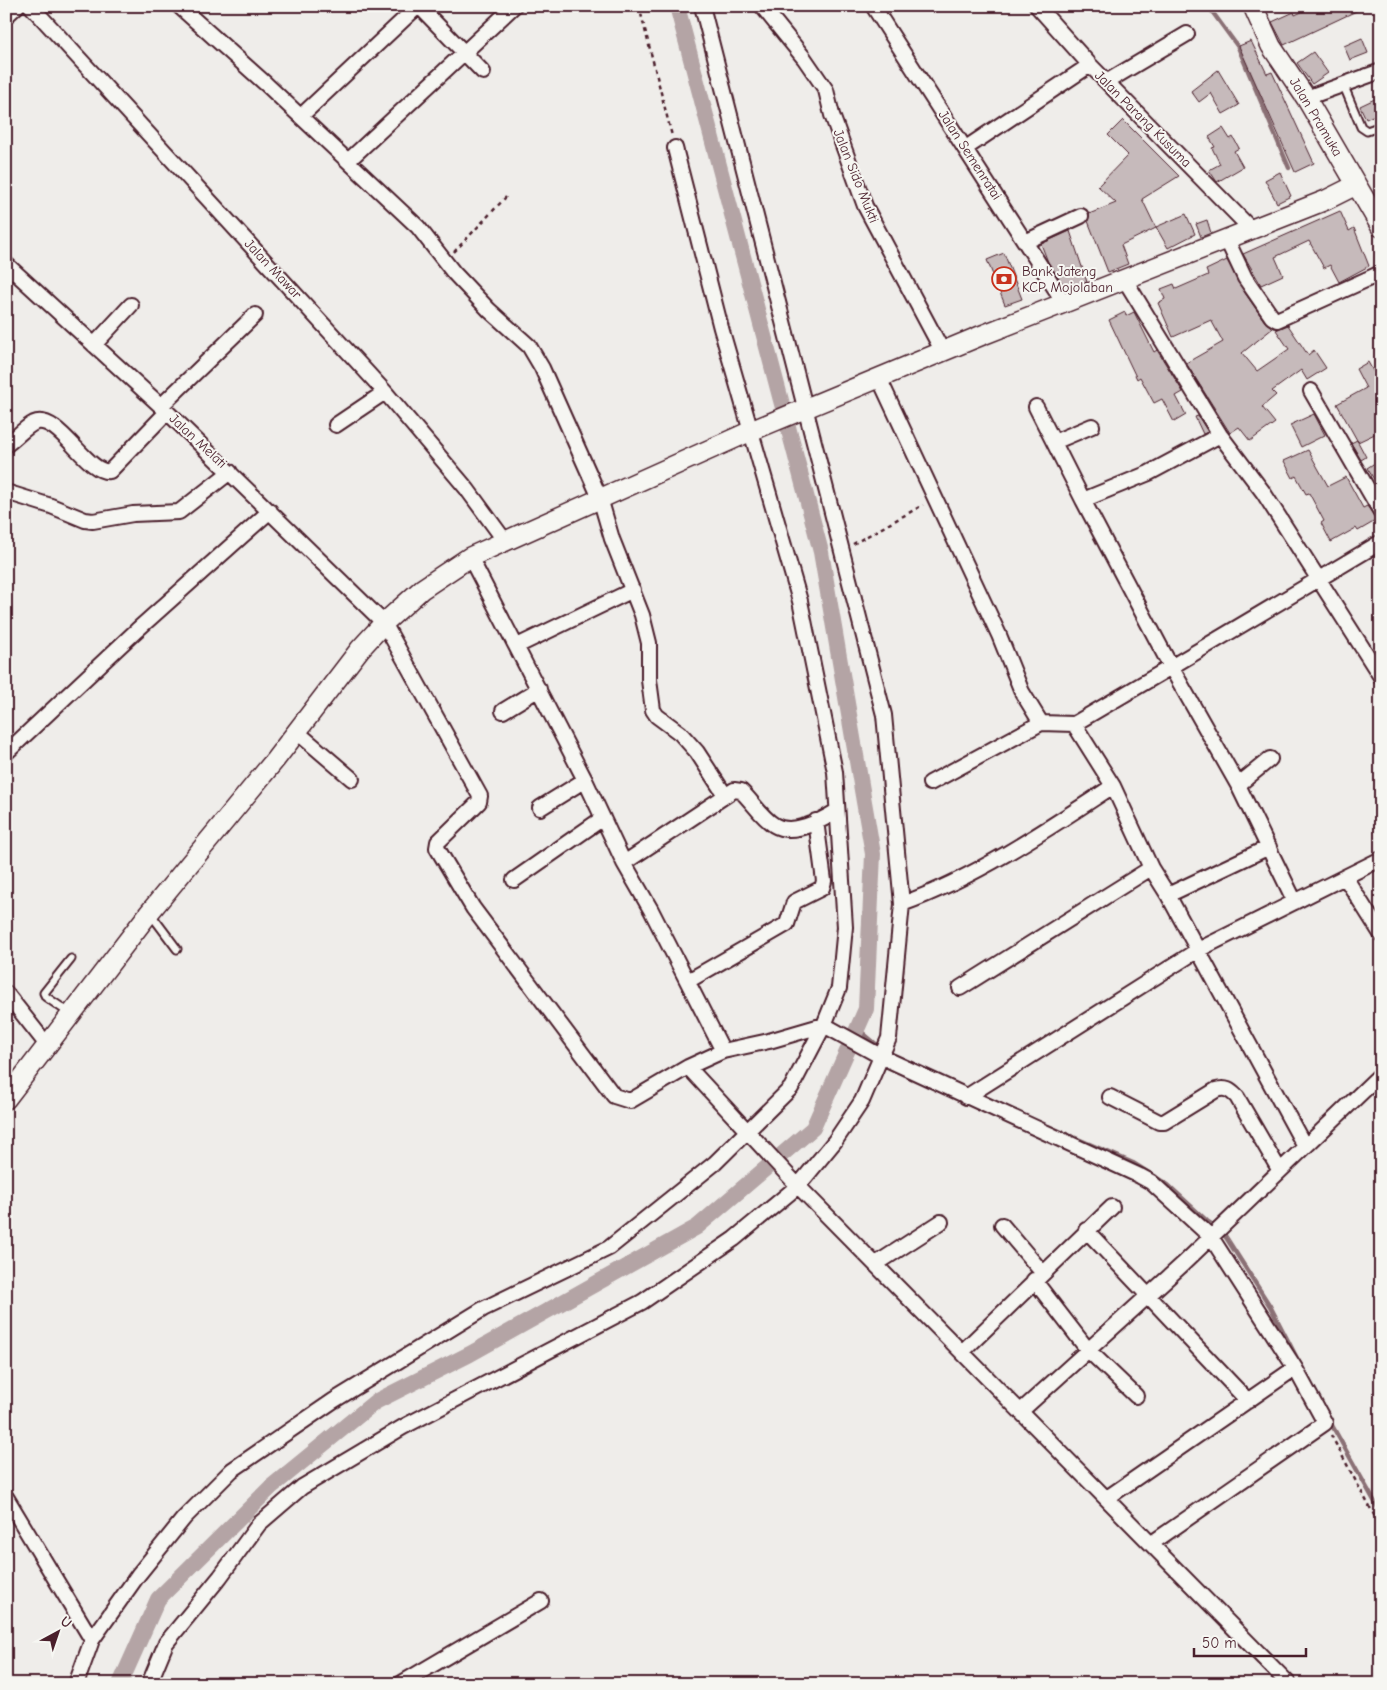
<svg xmlns="http://www.w3.org/2000/svg" width="1387" height="1690" font-family="'Comic Neue',sans-serif">
<style>
.lines{fill:none;stroke-linecap:round;stroke-linejoin:round}
.stream{stroke:#8a6f74;stroke-width:4.5}
.canal{stroke:#b4a4a5;stroke-width:16}
.building{fill:#c6babb;stroke:#4a1f2b}
.lane-casing{stroke:#4a1f2b;stroke-width:11}
.street-casing{stroke:#4a1f2b;stroke-width:18}
.secondary-casing{stroke:#4a1f2b;stroke-width:22}
.path{stroke:#4a1f2b;stroke-width:2.5;stroke-dasharray:4 4;stroke-linecap:butt}
.lane{stroke:#f6f6f2;stroke-width:7}
.street{stroke:#f6f6f2;stroke-width:14}
.secondary{stroke:#f6f6f2;stroke-width:19}
.labels{text-anchor:middle;dominant-baseline:central;stroke-width:4;stroke-linejoin:round;paint-order:stroke}
.street-label{font-size:14px;fill:#4a1f2b;stroke:#f6f6f2}
.poi-label{font-size:14px;fill:#4a1f2b;stroke:#f6f6f2;text-anchor:start}
</style>
<rect width="100%" height="100%" fill="#efedea"/>
<filter id="ink" filterUnits="userSpaceOnUse"><feTurbulence type="fractalNoise" baseFrequency=".02" numOctaves="2"/><feDisplacementMap in="SourceGraphic" scale="10" xChannelSelector="R" yChannelSelector="G"/><feConvolveMatrix kernelMatrix="1 2 1 2 8 2 1 2 1" color-interpolation-filters="sRGB"/></filter>
<g filter="url(#ink)">
<g class="lines">
<path class="stream" d="M1208,6L1238,47L1289,168
M858,1029L877,1045
M1048,1126L1133,1163L1168,1185L1207,1221L1222,1231L1270,1306L1301,1366
M1329,1420L1381,1513"/>
<path class="canal" d="M120,1684L158,1599L271,1487L375,1402L470,1354L697,1227L813,1128L866,1009L873,854L821,552L677,6"/>
</g>
<path class="building" d="M1315,6H1367L1284,45L1272,22L1294,12L1295,15Z
M1362,38L1368,53L1350,60L1344,46Z
M1251,41L1267,74L1272,72L1314,163L1295,172L1239,46Z
M1313,52L1328,73L1312,84L1297,63Z
M1218,70L1239,105L1223,114L1211,93L1199,102L1191,91Z
M1381,96V112L1366,119L1360,106Z
M1123,120L1179,176L1142,199L1156,228L1121,245L1128,264L1108,272L1088,221L1089,214L1116,203L1098,186L1128,155L1108,135Z
M1223,128L1230,139L1233,137L1239,148L1234,151L1243,167L1217,182L1209,170L1220,164L1212,148L1215,147L1209,137Z
M1280,172L1291,196L1277,203L1265,180Z
M1340,211L1349,231L1354,228L1369,266L1339,282L1330,265L1324,268L1309,241L1275,257L1283,275L1261,285L1243,254Z
M1186,214L1195,234L1168,248L1156,227Z
M1207,220L1211,233L1201,237L1196,224Z
M1070,231L1087,282L1066,289L1048,262L1041,244Z
M1004,253L1022,299L1005,305L987,260Z
M1227,260L1245,293L1265,322L1273,328L1242,353L1257,371L1289,349L1276,330L1288,325L1308,355L1314,350L1326,368L1307,380L1301,370L1272,391L1276,395L1262,407L1275,423L1250,441L1239,427L1230,433L1186,363L1223,342L1211,320L1173,337L1158,303L1165,299L1161,289L1174,284L1176,289L1208,275L1206,270Z
M1125,312L1126,316L1134,312L1154,352L1157,350L1183,392L1176,396L1186,415L1174,422L1162,399L1154,403L1140,377L1137,379L1109,320Z
M1368,362L1381,385V431L1358,442L1337,404L1366,388L1356,369Z
M1314,414L1325,435L1301,447L1290,425Z
M1198,416L1208,432L1203,434L1195,417Z
M1357,440L1366,457L1361,460L1351,443Z
M1308,450L1328,486L1346,477L1363,508L1367,506L1377,520L1358,531L1356,528L1331,542L1321,523L1324,521L1309,493L1306,494L1296,476L1293,478L1284,461Z
M1381,459V490L1367,468Z"/>
<g class="lines">
<g class="lane-casing">
<path id="lane" d="M1343,84L1361,127L1367,131L1381,126
M150,913L177,949
M71,959L44,993L46,997L71,1014"/>
</g>
<g class="street-casing">
<path id="street" d="M31,6L385,392L467,489L505,541
M179,6L266,84L418,227L454,273L489,310L529,346L542,368L600,498L612,539L642,615L649,643V680L653,710L657,716L680,733L697,752L725,795
M419,6L483,72
M762,6L804,58L826,90L832,115L865,206L943,352
M873,6L1065,304
M1037,6L1090,65L1252,230
M6,16L17,6
M1108,81L1187,34
M1306,98L1381,71
M301,116L418,6
M966,148L1090,65
M348,161L514,6
M1227,240L1245,278L1272,317L1277,320L1381,273
M1025,242L1081,216
M6,264L161,406L384,623L480,796L479,802L438,842L437,848L473,908L614,1096L630,1101L688,1067
M1125,280L1220,435L1263,492L1381,677
M94,345L131,305
M879,378L999,635L1022,692L1041,723L1074,724L1171,667L1083,500L1149,473L1220,435
M1311,391L1381,512
M161,406L255,315
M1036,407L1083,500
M336,425L385,392
M1054,442L1092,426
M6,445C15,439 24,428 34,423C58,412 88,476 110,471L167,412
M6,492L51,506L85,520L93,521L133,514L179,512L230,472
M470,557L585,780L624,863L651,910L723,1051L688,1067L798,1186L1289,1684
M517,646L633,590
M503,711L539,689
M1074,724L1113,786L1151,868L1168,895L1305,1147
M296,731L352,779
M6,753L137,630L270,511
M930,783L1041,723
M1238,785L1270,759
M540,808L585,780
M624,863L734,790L741,791C752,801 761,817 774,825C792,836 821,821 837,811
M1345,877L1381,934
M514,880L603,818
M1168,895L1269,847
M1295,902L1238,785L1171,667L1381,542
M902,904C975,878 1048,829 1113,786
M688,981L787,924L794,902L822,888L824,881L816,821
M960,988L1151,868
M6,993L47,1045
M723,1051L769,1041L824,1025L882,1057L1140,1176L1151,1182L1211,1237L1295,1368L1325,1423L1152,1543
M966,1097L1198,950L1381,859
M1110,1097L1159,1122H1164L1216,1090C1226,1087 1230,1090 1237,1097L1280,1171
M1002,1225L1042,1272
M1086,1230L1248,1401
M876,1264L941,1222
M1034,1280L1088,1350L1136,1396
M962,1352L1112,1207
M1021,1411L1183,1264L1381,1074
M6,1497L92,1640
M1107,1498L1295,1368
M76,1684L92,1640L138,1575L184,1518L232,1470L333,1401L483,1309L609,1248L715,1163L791,1088L824,1025L839,988L845,927L835,772L800,601L721,328L675,148
M149,1684L166,1643L220,1577L259,1524L302,1487L403,1427L642,1302L734,1239L798,1186L835,1141L862,1101L889,1038L902,904L884,715L702,6
M400,1684L541,1601"/>
</g>
<g class="secondary-casing">
<path id="secondary" d="M1253,6L1271,46L1306,98L1381,227
M6,1099L149,913L275,760L360,649L384,623L422,589L470,557L751,431L980,336L1326,200L1356,185"/>
</g>
<path class="path" d="M639,6L672,136
M454,252L506,197
M853,544L923,505
M1331,1435L1381,1528"/>
<use href="#lane" class="lane"/>
<use href="#street" class="street"/>
<use href="#secondary" class="secondary"/>
</g>
</g>
<defs>
<g id="bank-ring" transform="scale(1.25)"><circle r="9.5" fill="#f6f6f2" stroke="#c8321e" stroke-width="1.5"/><path d="M-6-4H6V4H-6ZM0-2.3a2.3 2.3 0 1 0 0 4.6a2.3 2.3 0 1 0 0-4.6Z" fill="#c8321e"/></g>
</defs>
<g fill-rule="evenodd">
<use href="#bank-ring" x="1004" y="279"/>
</g>
<g class="labels">
<g class="street-label">
<text transform="translate(1316 117) rotate(59)">Jalan Pramuka</text>
<text transform="translate(1143 119) rotate(45)">Jalan Parang Kusuma</text>
<text transform="translate(970 155) rotate(57)">Jalan Semenratai</text>
<text transform="translate(856 176) rotate(68)">Jalan Sido Mukti</text>
<text transform="translate(273 269) rotate(47)">Jalan Mawar</text>
<text transform="translate(198 441) rotate(43)">Jalan Melati</text>
</g>
<g class="poi-label">
<text x="1022" y="271">Bank Jateng<tspan x="1022" dy="16">KCP Mojolaban</tspan></text>
</g>
</g>
<rect width="1387" height="1690" fill="none" stroke="#f6f6f2" stroke-width="25"/>
<rect x="12" y="12" width="1362" height="1665" fill="none" stroke="#4a1f2b" stroke-width="2" filter="url(#ink)"/>
<g transform="translate(58 1632) rotate(40)" stroke="#f6f6f2" stroke-width="4" paint-order="stroke">
<path d="M0-4L9 19L0 12L-9 19Z" fill="#4a1f2b"/>
<text y="-8" font-size="14" font-weight="bold" text-anchor="middle" fill="#4a1f2b">U</text>
</g>
<path d="M1194 1648v8h112v-8" fill="none" stroke="#4a1f2b" stroke-width="2.5"/>
<text x="1202" y="1648" font-size="15" fill="#4a1f2b" stroke="#f6f6f2" stroke-width="4" paint-order="stroke">50 m</text>
</svg>
